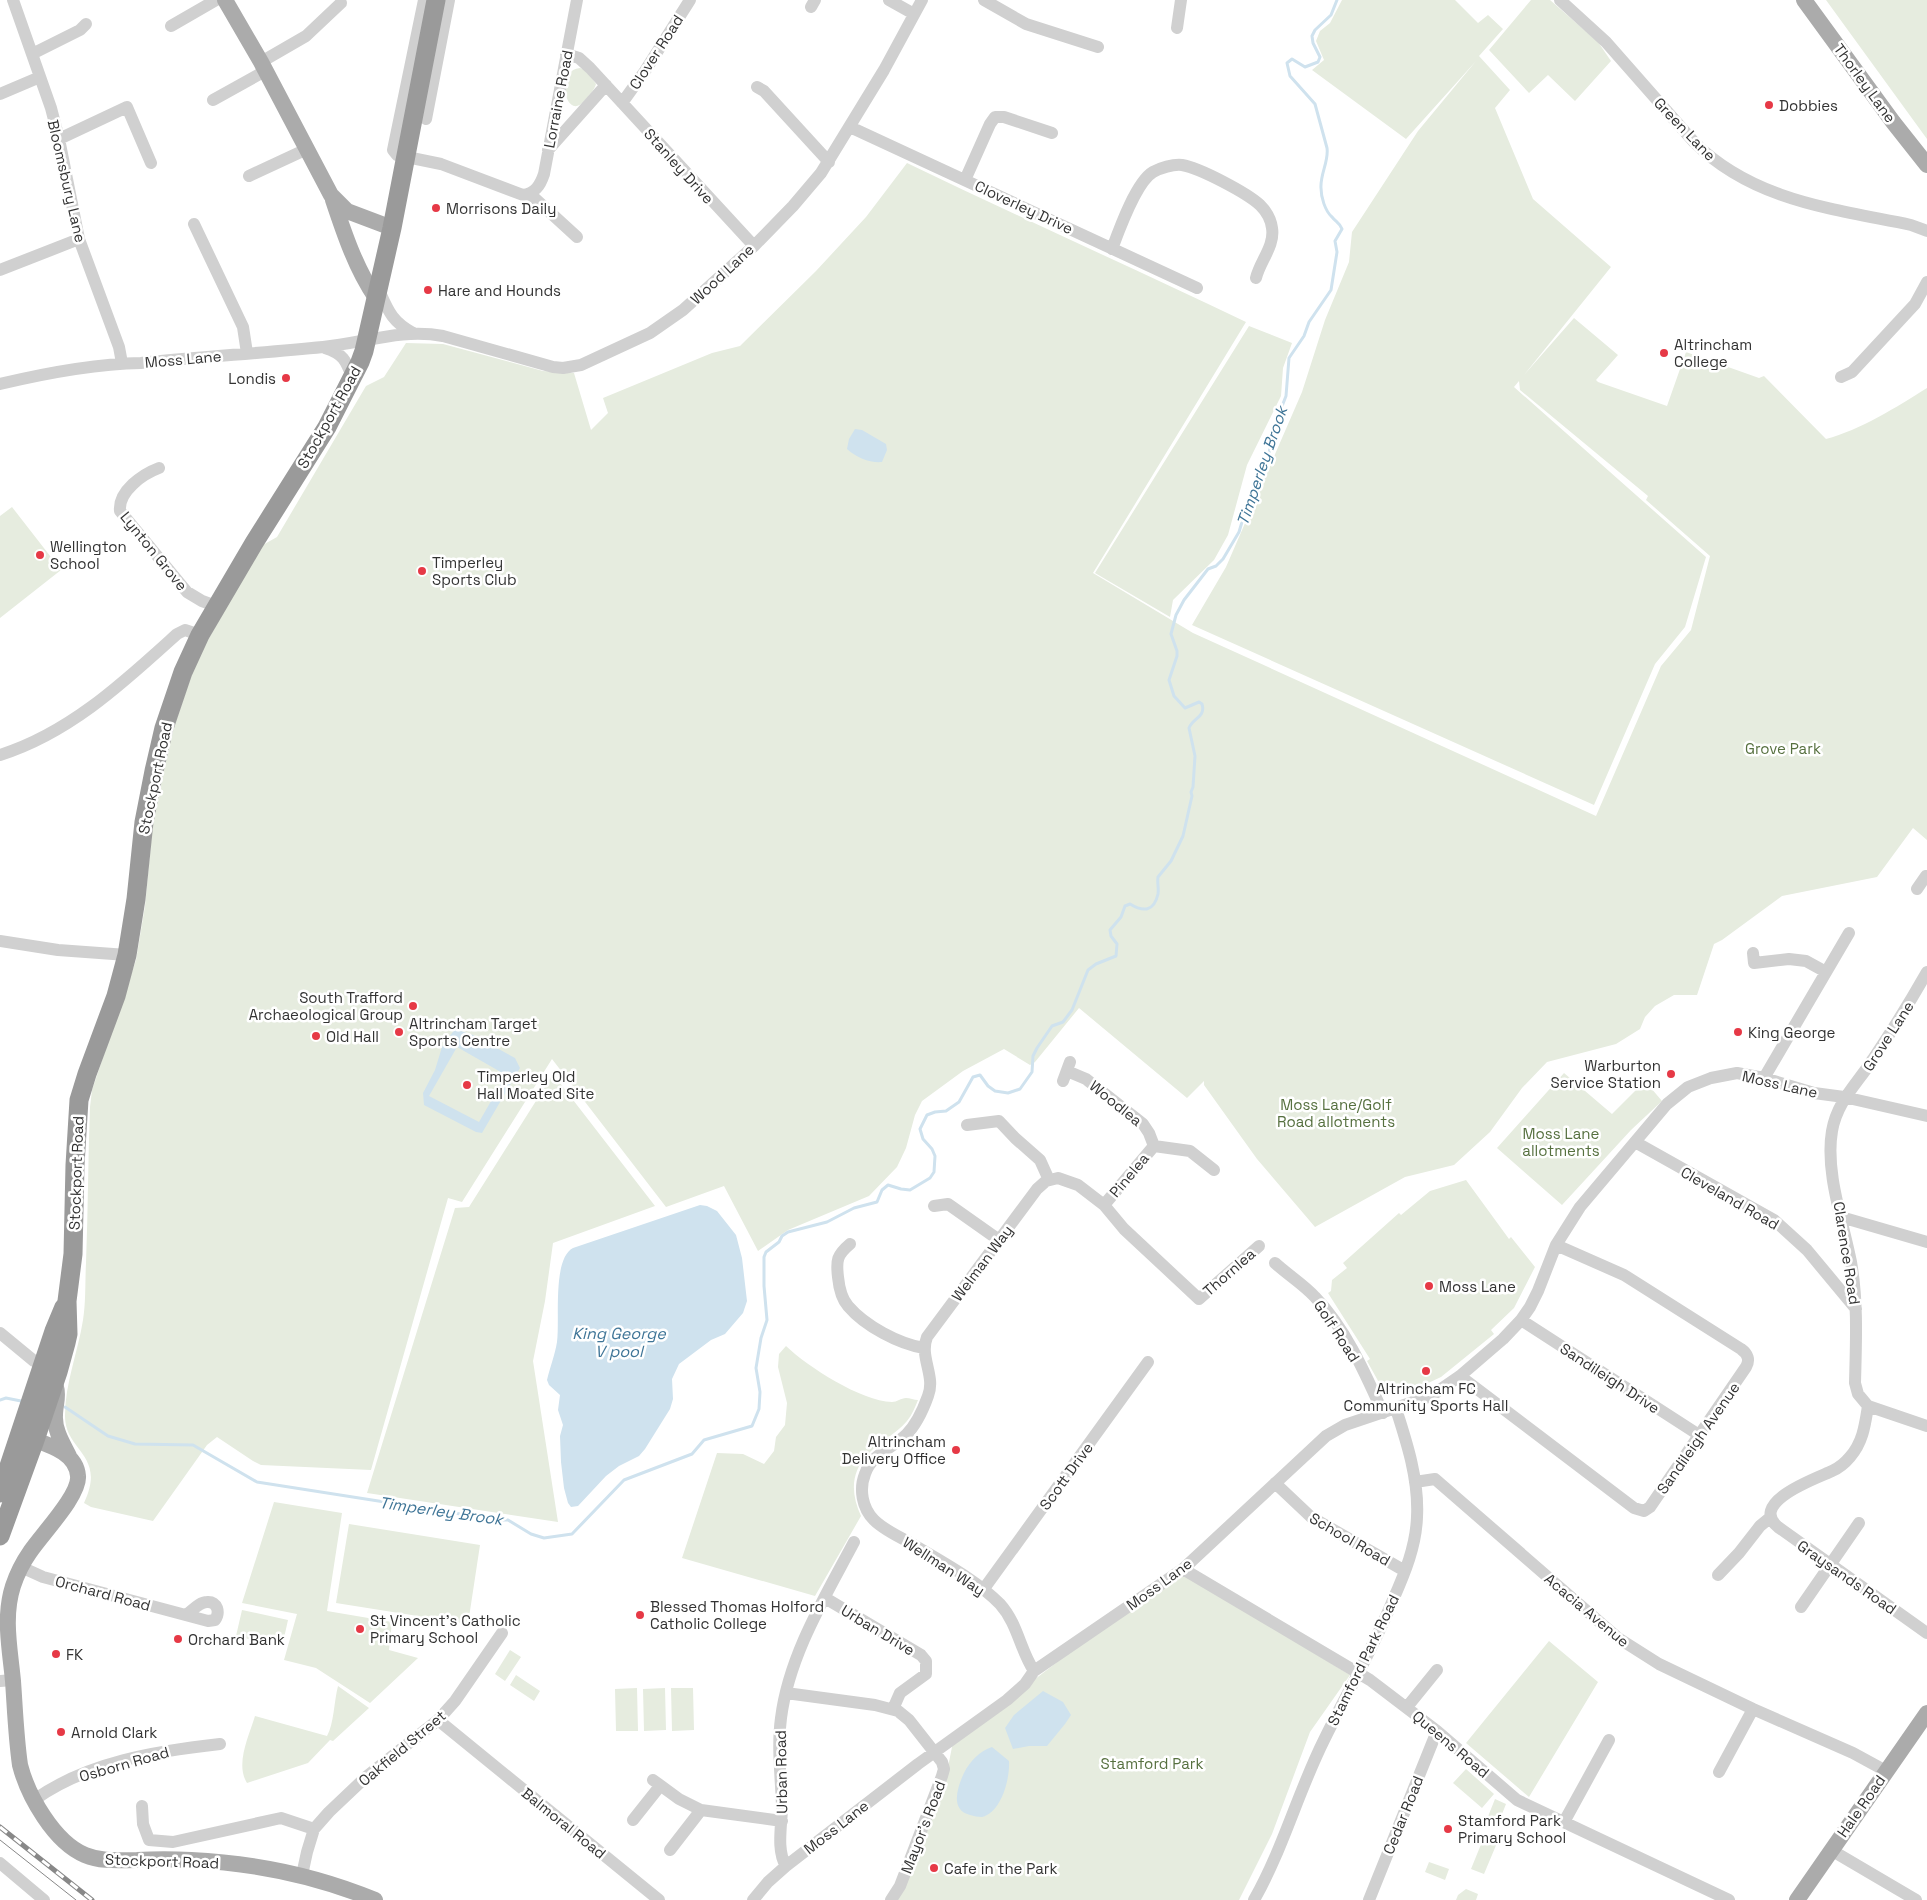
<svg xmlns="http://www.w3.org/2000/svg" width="1927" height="1900" font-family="'Space Grotesk',sans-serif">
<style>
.green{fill:#e6ecdf}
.water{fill:#cfe2ee;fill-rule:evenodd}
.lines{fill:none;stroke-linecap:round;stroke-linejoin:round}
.stream{stroke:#cfe2ee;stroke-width:3}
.minor{stroke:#d0d0d0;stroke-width:12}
.major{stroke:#ababab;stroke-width:16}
.highway{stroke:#9a9a9a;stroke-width:19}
.tram{stroke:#888;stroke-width:1}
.rail-casing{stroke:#888;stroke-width:5}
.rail{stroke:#fff;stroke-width:3;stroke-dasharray:9;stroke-linecap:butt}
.poi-dot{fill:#e63946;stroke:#fff;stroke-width:2}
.labels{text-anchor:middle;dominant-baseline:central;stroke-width:5;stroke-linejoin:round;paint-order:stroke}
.street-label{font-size:15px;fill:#333;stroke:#fff}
.poi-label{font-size:15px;fill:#333;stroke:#fff;text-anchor:start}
.park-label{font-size:15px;fill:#56703f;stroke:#fff}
.water-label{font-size:16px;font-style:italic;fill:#3f7597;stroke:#fff}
</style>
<rect width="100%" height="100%" fill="#fff"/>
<path class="green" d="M1342,0H1455L1478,23L1488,15L1503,29L1479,56L1510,90L1495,108L1533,199L1611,267L1524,375L1574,318L1618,355L1596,380L1598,382L1667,406L1686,352L1759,378L1764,376L1826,439C1860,430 1897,407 1927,388V840L1913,828L1877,877L1782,896L1722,940L1714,944L1697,995H1674L1655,1006L1645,1017L1640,1029L1616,1044L1547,1062L1522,1088L1490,1132L1454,1165L1405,1177L1315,1227L1257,1159L1204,1085V1081L1187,1098L1079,1008L1035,1062L1030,1065L1004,1049L963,1071L922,1101L915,1115L906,1148L897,1167L869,1196L788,1230L758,1251L724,1186L666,1207L552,1059L462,1202L448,1198L371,1470L261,1465L253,1461L217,1437L207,1445L153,1521L91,1507L84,1503C107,1454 65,1452 65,1416C65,1383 78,1352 83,1320C86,1301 85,1281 86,1263C88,1211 88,1159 90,1107L92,1090L136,960L145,906L153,822L169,742L196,661L261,546L277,537L366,386L384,377L406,343L443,344L543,371L574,373L591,430L608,413L603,398L712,353L740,346L816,271L866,217L907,163C1019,217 1133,268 1246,322L1093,573L1193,633L1596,816L1661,666L1691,630L1710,556L1646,500L1648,496L1520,390L1519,381L1514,387L1706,557L1685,627L1655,664L1594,805L1192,625L1226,567L1302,392L1325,320L1349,262L1352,232L1418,131L1476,61L1406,139L1312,70L1324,60L1316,41L1320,31L1330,23Z
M1531,0H1550L1598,42L1611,61L1575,101L1548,75L1529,93L1489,50Z
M1826,0H1927V139Z
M580,68L586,70L596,84C594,91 589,95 585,100C566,124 554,70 580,68Z
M1249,326L1292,343L1283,368L1281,396L1247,465L1228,535L1214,560L1173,600L1170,617L1095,573Z
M12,507L61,570L0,618V516Z
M1564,1073L1612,1114L1645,1081L1662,1101L1631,1130L1562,1205L1497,1148Z
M553,1074L655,1206L553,1243L545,1301L533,1361L558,1522L367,1493L455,1208L469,1207Z
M1466,1180L1509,1239L1511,1237L1535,1267L1514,1308L1491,1330L1494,1334L1441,1377L1411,1391L1403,1389L1393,1394L1382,1388L1367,1361L1370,1359L1328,1293L1331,1291L1332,1280L1347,1268L1343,1263L1399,1213L1401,1215L1430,1191Z
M786,1346C808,1367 861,1401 892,1402C897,1402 901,1398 906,1398C910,1398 914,1400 918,1400C915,1407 912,1415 907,1421C896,1434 879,1442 868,1454C850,1473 851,1494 861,1516L815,1596L682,1558L717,1453L743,1454L764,1464L774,1451L776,1437L785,1425L787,1403L778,1367L779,1354Z
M274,1502L342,1513L327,1611L392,1622L389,1650L418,1658L370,1703L316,1668L284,1660L297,1614L242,1603Z
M349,1524L480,1545L468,1624L336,1603Z
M1184,1573L1350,1675L1310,1732L1272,1834L1239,1900H894L948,1767L953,1742L1069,1653Z
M242,1610L288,1620L282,1647L236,1636Z
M1549,1641L1598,1682L1529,1797L1466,1743Z
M510,1650L521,1657L505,1681L495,1674Z
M516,1675L540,1691L534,1701L510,1685Z
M338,1686L369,1708L333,1741L330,1740L308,1763L247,1783C235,1764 249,1736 255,1716L327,1736C334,1724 334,1701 338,1686Z
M637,1688L638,1731H616L615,1689Z
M665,1688L666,1730L644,1731L643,1689Z
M671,1688H693L694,1730L672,1731Z
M1466,1769L1494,1794L1482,1808L1453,1783Z
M1495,1799L1506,1804L1498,1824L1487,1819Z
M1484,1837L1497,1843L1484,1874L1471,1869Z
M1429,1862L1449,1869L1445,1880L1425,1872Z
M1466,1889L1478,1894L1476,1900H1456L1458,1895Z"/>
<path class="water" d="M855,429L862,430L886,444L887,450L882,462C870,463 857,458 847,449L849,439Z
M455,1029L473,1035L515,1058L520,1068L482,1133L476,1132L424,1105L423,1093L435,1070L442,1047ZM457,1047L506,1075L479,1122L429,1096Z
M700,1205L707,1206L717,1211L736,1235L742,1258L747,1301L743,1313L725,1334L711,1340L679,1364L672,1379L673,1399L670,1409L645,1449L639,1456L619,1466L606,1476L578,1506L571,1507L568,1503L564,1488L561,1462L560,1436L563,1425L558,1410L560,1395L549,1385L547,1380C550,1367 555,1355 557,1342C560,1320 552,1259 573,1248Z
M1043,1691L1063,1702L1071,1715L1065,1724L1047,1746H1029L1013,1749L1005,1728L1014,1715Z
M992,1747L1009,1761C1010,1778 1002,1812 982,1817C978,1817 974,1816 970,1815C949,1810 958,1786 964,1773C970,1761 980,1751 992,1747Z"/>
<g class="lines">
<path class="stream" d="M0,1400L6,1398L21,1401
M65,1407L108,1436L135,1444L193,1445L257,1482L455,1513L487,1520H508L531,1534L544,1538L572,1534L624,1480L692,1454L704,1440L752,1426L759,1409L760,1392L756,1368L761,1338L767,1320L764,1286V1257L766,1252L779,1242L782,1236L788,1232L827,1222L854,1208L877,1202L882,1190L888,1185L901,1189L910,1190L930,1178L934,1172L935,1156L932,1149L923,1139L920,1129L927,1115L935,1112L946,1111L959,1102L973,1077L980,1075L988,1086L995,1091L1008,1093L1020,1089L1032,1072L1033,1056L1037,1048L1052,1026L1063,1022L1072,1010L1088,970L1096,964L1116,956L1117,944L1111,936L1110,930L1121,917L1125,906L1130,904C1143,912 1154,912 1158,894C1159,888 1157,883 1158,877L1171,861L1183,836L1192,796L1191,792L1193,787L1195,756L1189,728C1193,718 1206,717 1202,704L1199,702L1185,708L1174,696L1169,680L1177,656V651L1171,634L1176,615L1184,600L1208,569L1216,566L1223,559L1239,532L1248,502L1263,471L1269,453L1275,424L1286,396L1289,358L1304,336L1309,322L1331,290L1337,252L1335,241L1342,229C1340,223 1336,222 1332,217C1325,211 1321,197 1321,188C1320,174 1329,161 1327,148L1315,104L1290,76L1287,63L1292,59L1305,67L1318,62L1320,57L1313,43L1312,36L1315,30L1331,15L1337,0"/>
<path class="minor" d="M13,0L51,108L59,139L79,239L119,347L122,363
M424,0L393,150L397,155L441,164L523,195C535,193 540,186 544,174L577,0
M889,0L914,14
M984,0L1026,24L1098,47
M1560,0L1606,42L1694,142C1753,201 1834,209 1911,225L1927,231
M811,7L815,0
M171,26L216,0
M1177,28L1181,0
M32,54L80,30L86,24
M566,54L579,58L590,68L754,246
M261,62L306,36L341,3
M757,87L764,91L829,162
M0,94L40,77
M213,100L265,71
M622,103L645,71L690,0
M426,119L449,0
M850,127L1197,288
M59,139L127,107L151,163
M548,150L606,85
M249,176L307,149
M965,180L990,124L995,117H1004L1052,133
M530,194L577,237
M194,224L243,327L247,353
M1112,249C1119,230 1136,182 1153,172C1160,168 1173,164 1182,165C1200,168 1247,193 1260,205C1266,211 1271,220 1272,228C1275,246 1260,261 1256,278
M0,270L79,239
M378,288C388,310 391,321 413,333
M325,348C344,354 346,361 353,379
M1841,377L1852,372L1915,304L1927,282
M0,384C46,373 94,364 141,363C201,357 262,353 323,347C364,343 402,328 443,336L553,367L563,368L581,365L650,333L683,310L754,246L793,206L821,173L884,70L922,0
M159,468C143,474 118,491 120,511L187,592L202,601L216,606
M0,755C70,733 124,682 177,634L185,630L200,635
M1917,889L1926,876
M0,941L58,950L127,955
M1753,953L1754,963L1789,959L1806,961L1826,972
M1927,972C1910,1002 1892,1031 1873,1059C1858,1083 1837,1101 1832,1131C1825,1172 1843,1221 1851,1262C1858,1302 1856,1343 1855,1383L1858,1394L1868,1406L1927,1426
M1067,1071L1086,1079L1143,1124L1149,1133L1154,1146
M1764,1078L1849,933
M1063,1081L1070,1062
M967,1125L999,1121L1015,1138L1040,1160L1049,1180
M1635,1142L1774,1220L1807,1250L1856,1309
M1154,1146L1190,1151L1214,1170
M1104,1205L1154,1146
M934,1206L948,1204L999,1240
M1841,1217L1927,1242
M850,1244C837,1255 836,1260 838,1277C839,1287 841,1298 848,1306C865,1326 899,1344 924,1348
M1275,1263C1288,1275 1303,1284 1315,1297C1346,1329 1365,1373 1383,1413
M1521,1320L1699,1435
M0,1333L34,1361L48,1368
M1460,1376L1634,1508L1644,1511L1650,1507L1746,1367C1750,1360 1748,1354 1741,1349L1624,1275L1556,1245
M1868,1406C1865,1425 1863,1442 1850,1457C1845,1463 1839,1468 1832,1471C1817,1478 1748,1502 1778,1527L1927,1633
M1415,1482L1435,1479L1618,1638L1659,1664L1753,1709L1853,1753L1886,1771
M1275,1483L1311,1517L1405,1571
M21,1567L43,1577L208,1621L215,1620C220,1613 218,1601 207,1602C199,1602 192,1611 186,1615
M1183,1569L1370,1680L1437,1731L1517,1800L1729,1900
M1718,1575L1739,1553L1760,1526L1771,1517
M983,1590L1148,1362
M825,1598L921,1655L926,1661V1674L900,1693L893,1709
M1801,1607L1859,1523
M1034,1671C1020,1650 1018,1624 1000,1604C974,1578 940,1561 909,1542C897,1536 883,1529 874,1520C862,1508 859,1489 865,1474C871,1455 892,1448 906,1435C916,1425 923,1410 928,1396C936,1376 919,1357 927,1337L1037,1189L1046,1181L1058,1178L1078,1185L1104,1205L1124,1229L1199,1299L1259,1246
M0,1681L13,1680
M786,1693L875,1705L898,1711L909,1720L942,1762L944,1769L942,1776L900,1886L891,1900
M1407,1707L1437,1670
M438,1720L659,1900
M1719,1772L1753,1709
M653,1780L679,1799L701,1810L782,1821
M34,1800C87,1762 157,1751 220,1744
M142,1806L143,1824L149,1840L173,1842L281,1818L314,1829
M633,1820L660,1786
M1564,1822L1609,1740
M670,1850L701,1810
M1831,1850L1916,1900
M0,1863L44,1900
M786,1866C776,1850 782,1824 782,1806C781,1776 777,1747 781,1718C789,1655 825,1597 854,1542
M302,1875L307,1852L314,1829L329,1812L366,1777L438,1720L455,1701L502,1633
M753,1900L768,1882L786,1866L918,1764L1007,1700L1025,1684L1034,1671L1183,1569L1326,1436L1345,1425L1431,1396L1460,1376L1503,1339L1521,1320L1530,1307L1538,1291L1556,1245L1580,1207L1667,1104L1688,1087L1711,1078L1737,1073L1764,1078L1814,1093L1844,1097L1927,1116
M1254,1900C1283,1849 1298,1792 1324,1740C1347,1693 1373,1649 1393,1600C1405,1573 1416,1546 1417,1517C1419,1480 1407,1443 1396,1409
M1369,1900L1437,1731"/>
<path class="major" d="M225,0L261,62L331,195L347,211L392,228
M1804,0L1893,122L1927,165
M333,200C344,233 356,269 376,298
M56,1387C59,1396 55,1405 55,1415C54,1430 63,1444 69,1456
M24,1436C44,1444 76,1450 78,1476C80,1495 42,1534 30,1552C23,1562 17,1574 13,1586C3,1617 10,1649 13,1681C15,1709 16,1737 20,1765C28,1796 54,1842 85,1855C102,1862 119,1860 137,1860C155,1859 173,1859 191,1860C254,1863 317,1876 375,1900
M1797,1900L1927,1713"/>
<path class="highway" d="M0,1493L54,1331L64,1307
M0,1536L35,1440L58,1372L66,1343L68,1334L67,1301L73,1254L75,1165L79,1100L87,1074L116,996L127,955L136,899L144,822L154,771L164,728L183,672L200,635L254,543L327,427L360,362L364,351L392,228L436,0"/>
<path class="tram" d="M0,1840L76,1900"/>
<g class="rail-casing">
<path id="rail" d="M0,1827L92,1900"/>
</g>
<use href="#rail" class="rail"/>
</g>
<g class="poi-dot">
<circle cx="1769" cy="105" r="5"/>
<circle cx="436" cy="208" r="5"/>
<circle cx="428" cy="290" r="5"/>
<circle cx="1664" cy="353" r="5"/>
<circle cx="286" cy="378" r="5"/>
<circle cx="40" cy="555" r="5"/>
<circle cx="422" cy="571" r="5"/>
<circle cx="413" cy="1006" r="5"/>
<circle cx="399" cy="1032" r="5"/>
<circle cx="1738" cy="1032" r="5"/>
<circle cx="316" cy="1036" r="5"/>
<circle cx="1671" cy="1074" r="5"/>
<circle cx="467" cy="1085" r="5"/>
<circle cx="1429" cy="1286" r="5"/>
<circle cx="1426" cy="1371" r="5"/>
<circle cx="956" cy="1450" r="5"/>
<circle cx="640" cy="1615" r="5"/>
<circle cx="360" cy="1629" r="5"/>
<circle cx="178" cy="1639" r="5"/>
<circle cx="56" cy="1654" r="5"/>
<circle cx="61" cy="1732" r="5"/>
<circle cx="1448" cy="1829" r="5"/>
<circle cx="934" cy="1868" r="5"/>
</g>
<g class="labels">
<g class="street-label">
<text transform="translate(656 52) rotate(-57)">Clover Road</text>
<text transform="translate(1865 83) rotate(54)">Thorley Lane</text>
<text transform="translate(558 99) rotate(-79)">Lorraine Road</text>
<text transform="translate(1685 129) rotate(46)">Green Lane</text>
<text transform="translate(679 166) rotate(48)">Stanley Drive</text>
<text transform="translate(67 181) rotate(77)">Bloomsbury Lane</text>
<text transform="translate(1024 207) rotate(25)">Cloverley Drive</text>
<text transform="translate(722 274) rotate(-43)">Wood Lane</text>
<text transform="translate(183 359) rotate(-5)">Moss Lane</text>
<text transform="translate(329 417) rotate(-61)">Stockport Road</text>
<text transform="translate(154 551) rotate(51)">Lynton Grove</text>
<text transform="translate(155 778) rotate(-78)">Stockport Road</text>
<text transform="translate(1888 1036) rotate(-57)">Grove Lane</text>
<text transform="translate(1780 1084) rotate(13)">Moss Lane</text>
<text transform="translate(1116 1103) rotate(39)">Woodlea</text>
<text transform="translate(76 1173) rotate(-88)">Stockport Road</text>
<text transform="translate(1129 1175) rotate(-50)">Pinelea</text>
<text transform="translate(1730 1198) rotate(30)">Cleveland Road</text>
<text transform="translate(1847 1253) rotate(81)">Clarence Road</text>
<text transform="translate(982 1263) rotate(-53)">Welman Way</text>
<text transform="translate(1229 1272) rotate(-41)">Thornlea</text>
<text transform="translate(1337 1331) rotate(57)">Golf Road</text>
<text transform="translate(1610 1378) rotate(33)">Sandileigh Drive</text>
<text transform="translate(1698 1438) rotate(-55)">Sandileigh Avenue</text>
<text transform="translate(1066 1476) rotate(-54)">Scott Drive</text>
<text transform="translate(1350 1539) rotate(30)">School Road</text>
<text transform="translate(944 1566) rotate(33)">Wellman Way</text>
<text transform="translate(1847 1577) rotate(35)">Graysands Road</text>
<text transform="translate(1159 1584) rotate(-36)">Moss Lane</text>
<text transform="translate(103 1593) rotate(15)">Orchard Road</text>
<text transform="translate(1587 1610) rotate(40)">Acacia Avenue</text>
<text transform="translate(878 1630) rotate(31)">Urban Drive</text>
<text transform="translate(1363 1660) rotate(-64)">Stamford Park Road</text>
<text transform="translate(1451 1744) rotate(40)">Queens Road</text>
<text transform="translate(402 1748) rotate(-40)">Oakfield Street</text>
<text transform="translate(124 1764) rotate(-16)">Osborn Road</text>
<text transform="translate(781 1772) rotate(-91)">Urban Road</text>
<text transform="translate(1861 1806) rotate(-55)">Hale Road</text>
<text transform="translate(1403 1815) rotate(-68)">Cedar Road</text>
<text transform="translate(564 1823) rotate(39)">Balmoral Road</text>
<text transform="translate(836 1827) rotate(-38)">Moss Lane</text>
<text transform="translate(923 1827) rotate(-69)">Mayor's Road</text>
<text transform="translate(162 1861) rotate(2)">Stockport Road</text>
</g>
<g class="poi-label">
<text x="1779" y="105">Dobbies</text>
<text x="446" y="208">Morrisons Daily</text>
<text x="438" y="290">Hare and Hounds</text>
<text x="1674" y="344">Altrincham<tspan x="1674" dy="17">College</tspan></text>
<text x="276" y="378" text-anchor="end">Londis</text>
<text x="50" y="546">Wellington<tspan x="50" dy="17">School</tspan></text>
<text x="432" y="562">Timperley<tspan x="432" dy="17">Sports Club</tspan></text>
<text x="403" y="997" text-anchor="end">South Trafford<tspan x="403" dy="17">Archaeological Group</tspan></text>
<text x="409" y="1023">Altrincham Target<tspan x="409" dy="17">Sports Centre</tspan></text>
<text x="1748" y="1032">King George</text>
<text x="326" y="1036">Old Hall</text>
<text x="1661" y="1065" text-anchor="end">Warburton<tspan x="1661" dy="17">Service Station</tspan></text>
<text x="477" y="1076">Timperley Old<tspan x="477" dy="17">Hall Moated Site</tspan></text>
<text x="1439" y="1286">Moss Lane</text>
<text x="1426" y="1388" text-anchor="middle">Altrincham FC<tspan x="1426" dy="17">Community Sports Hall</tspan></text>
<text x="946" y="1441" text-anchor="end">Altrincham<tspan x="946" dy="17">Delivery Office</tspan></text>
<text x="650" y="1606">Blessed Thomas Holford<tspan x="650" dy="17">Catholic College</tspan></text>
<text x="370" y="1620">St Vincent's Catholic<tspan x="370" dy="17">Primary School</tspan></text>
<text x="188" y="1639">Orchard Bank</text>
<text x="66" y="1654">FK</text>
<text x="71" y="1732">Arnold Clark</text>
<text x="1458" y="1820">Stamford Park<tspan x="1458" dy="17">Primary School</tspan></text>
<text x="944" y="1868">Cafe in the Park</text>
</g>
<g class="park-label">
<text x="1783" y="748">Grove Park</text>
<text x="1336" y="1104">Moss Lane/Golf<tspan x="1336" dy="17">Road allotments</tspan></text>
<text x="1561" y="1133">Moss Lane<tspan x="1561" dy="17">allotments</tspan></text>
<text x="1152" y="1763">Stamford Park</text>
</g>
<g class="water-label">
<text transform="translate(1262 466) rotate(-71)">Timperley Brook</text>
<text x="619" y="1333">King George<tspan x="619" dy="18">V pool</tspan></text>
<text transform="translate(441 1511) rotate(8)">Timperley Brook</text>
</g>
</g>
</svg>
